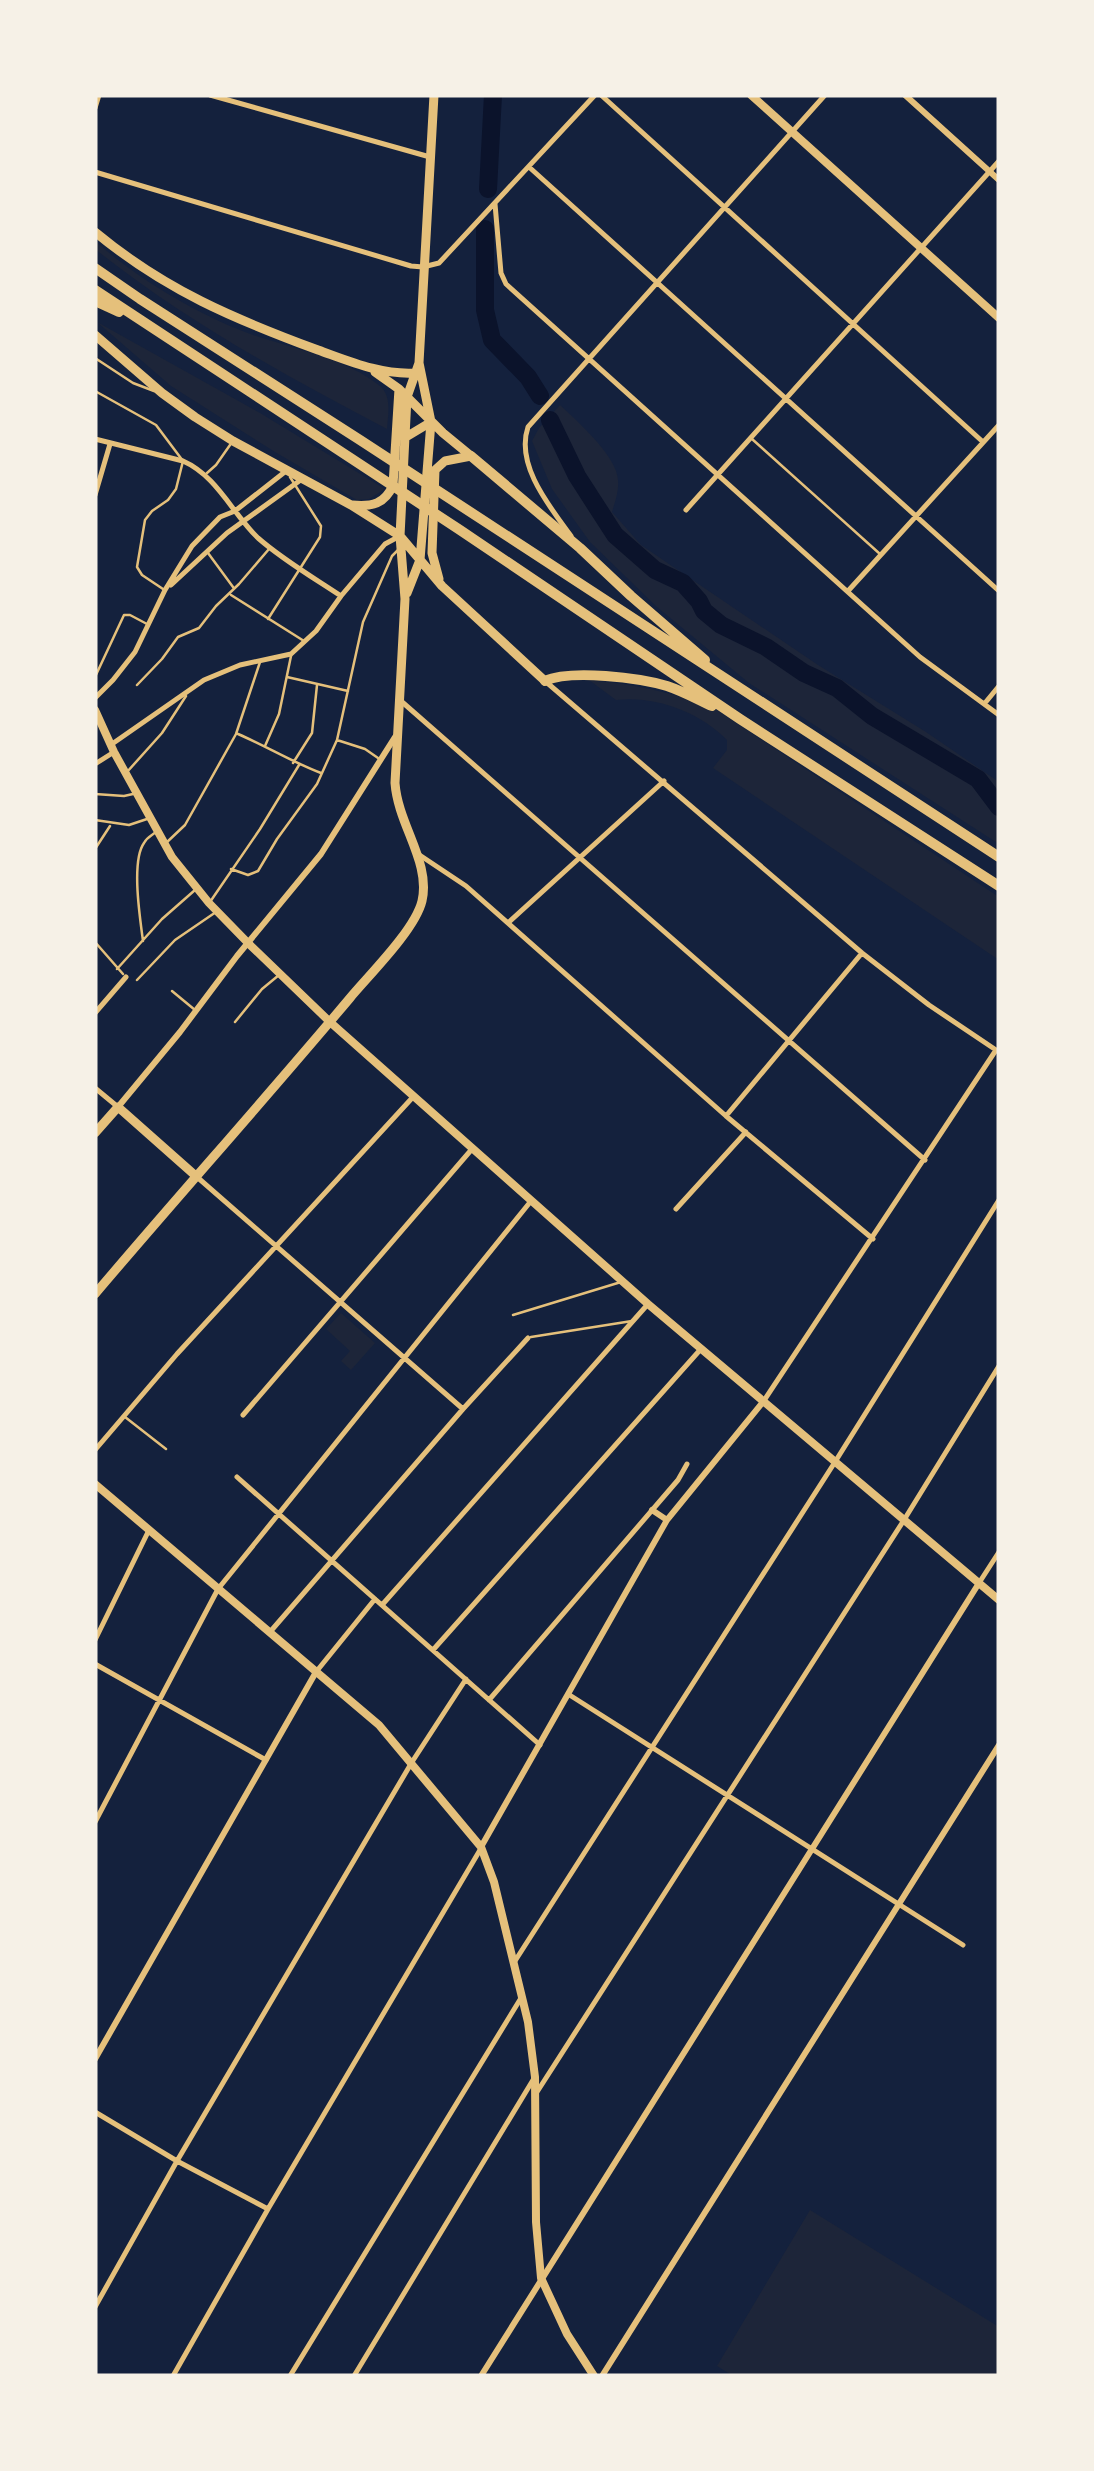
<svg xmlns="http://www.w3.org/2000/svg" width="1094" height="2471" font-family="Mulish,sans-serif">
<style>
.green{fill:#1d2539}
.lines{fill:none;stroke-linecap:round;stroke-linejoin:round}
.river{stroke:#0b132b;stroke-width:18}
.service{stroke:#e5c07b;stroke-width:2.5}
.minor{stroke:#e5c07b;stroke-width:5}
.tertiary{stroke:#e5c07b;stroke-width:6}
.secondary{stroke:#e5c07b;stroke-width:8}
.primary{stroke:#e5c07b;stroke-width:9}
.motorway{stroke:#e5c07b;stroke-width:10}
</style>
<rect width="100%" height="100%" fill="#14213d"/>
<path class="green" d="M95,241C137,278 193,312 245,332C287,348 345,357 380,386C392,396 388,415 387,429C286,376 184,320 95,249Z
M97,322L260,413L385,489L369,499L357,500L275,452L171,386Z
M560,405C577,421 617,456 618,480C619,491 615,502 612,512L641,545L818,665L926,732L999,782V844L749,683L657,607L590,542L552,489L532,441L539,428Z
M589,680C633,684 674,692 715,709L999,897V960L713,768L727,750V740C700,712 655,695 616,700Z
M341,1313L375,1343L351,1370L341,1361L350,1351L326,1329Z
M810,2210L999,2327V2376H733L717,2366Z"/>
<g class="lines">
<path class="river" d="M488,189L493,95
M485,229V310L492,340L528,377L540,396
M550,420L577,476L615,535L655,570L683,583L699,601L704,611L721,625L766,647L804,673L837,688L872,716L978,779L999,807"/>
<path class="service" d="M95,358L133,383L154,391
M95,391L156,425L183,461L176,489L168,500L152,511L145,520L137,567L142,575L163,589
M752,439L880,554
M207,473L216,465L230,445
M208,553L233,587
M231,595L304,641
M268,619L320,537L321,526L290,477
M95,677L124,615H130L147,624
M287,677L348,691
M137,685L162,659L178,637L199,628L216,606L239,584L269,549
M238,734C266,746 292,762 321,773
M337,740L365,749L378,758
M265,746L279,714L291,656
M293,763L312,733L317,685
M127,772L162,733L186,696
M95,794L124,796L133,794
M95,820L129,825L147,819
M166,843L185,825L236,734L260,662
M95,849L110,826
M231,869L248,875L258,871L277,839L317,784L337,740L363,622L392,556L398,550
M210,902L260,829L299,765
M143,941C140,918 131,861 144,843C147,837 151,836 156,832
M95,942L123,974
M117,969L162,919L195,890
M137,980L175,940L216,912
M172,991L195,1010
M235,1022L262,989L279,975
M513,1315L621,1282
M531,1337L632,1321
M125,1417L166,1449"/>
<path class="minor" d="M210,95L430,157
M601,95L983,442
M95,108L99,95
M529,167L999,591
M95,172L411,266L423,267L439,263L595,95
M495,204L501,273L506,284L920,657L999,715
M95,439L183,461C217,476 232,513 258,538C283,560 314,578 341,596
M95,495L110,444
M686,510L999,161
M571,536C550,507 515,465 528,427L825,95
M171,585L227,533L302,479
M848,591L999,425
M545,681L862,953L929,1005L999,1052
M95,698L113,680L135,652L165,590L192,546L220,517L235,511L286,471
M401,701L925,1160
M985,703L999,686
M112,744L204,680L240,665L291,654L316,631L341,596L385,544L398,537
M95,764L114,752
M418,854L466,886L726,1116L873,1239
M508,923L664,781
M95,1013L126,977
M95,1088L118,1107
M726,1116L862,953
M197,1177L463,1409
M676,1209L746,1132
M763,1402L996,1050
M243,1415L472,1149
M95,1450L177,1354L413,1097
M237,1477L540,1745
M979,1583L999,1552
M382,1605L648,1304
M270,1632L463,1409L528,1338
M95,1640L149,1530
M433,1650L700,1350
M95,1664L266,1760
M316,1672L375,1599
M568,1694L963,1945
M489,1700L678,1480L687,1464
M95,1822L218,1589L531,1201
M515,1961L835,1462L999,1200
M537,2092L904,1520L999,1366
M95,2112L177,2161L268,2209
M95,2307L177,2161L412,1762L466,1679
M173,2376L268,2209L480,1850
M290,2376L521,1998
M354,2376L533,2080"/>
<path class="tertiary" d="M905,95L999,180
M118,1107L180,1032L237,956L321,854L395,737
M652,1510L667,1520
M481,1847L667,1520L763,1402
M95,2059L316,1672
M481,2376L979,1583
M602,2376L999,1745"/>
<path class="secondary" d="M751,95L999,318
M95,710L114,752L172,857L209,903L248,943L330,1022L648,1304L999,1600
M95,1484L379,1725L481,1847L494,1882L528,2022L535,2077L536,2222L541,2278L567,2334L594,2376"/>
<path class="primary" d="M95,232C165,290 234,319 318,350C349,361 381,375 415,373
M95,335L162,393L195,417L233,441L351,505L400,536L442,586L545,681
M375,372L399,389L443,433L471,456
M406,437L431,422
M352,505C372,507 385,504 393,485L399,389
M439,579L432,553L435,470L445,461L471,456
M407,593L420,560L431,422L419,363L434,95
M95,1133L118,1107L197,1177
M95,1294C179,1195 266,1098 350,998C369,975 415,930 422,901C431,862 398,825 395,783L405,599L400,536L407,397L419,363"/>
<path class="motorway" d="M95,268L140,299L360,440L999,857
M95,290L460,530L740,719L999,886
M95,301L119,312
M471,456L580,548L631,596L705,660
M545,681C571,669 640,678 667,686C682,691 697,699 712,706"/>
</g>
<rect width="1094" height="2471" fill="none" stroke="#f6f1e7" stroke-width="195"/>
</svg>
